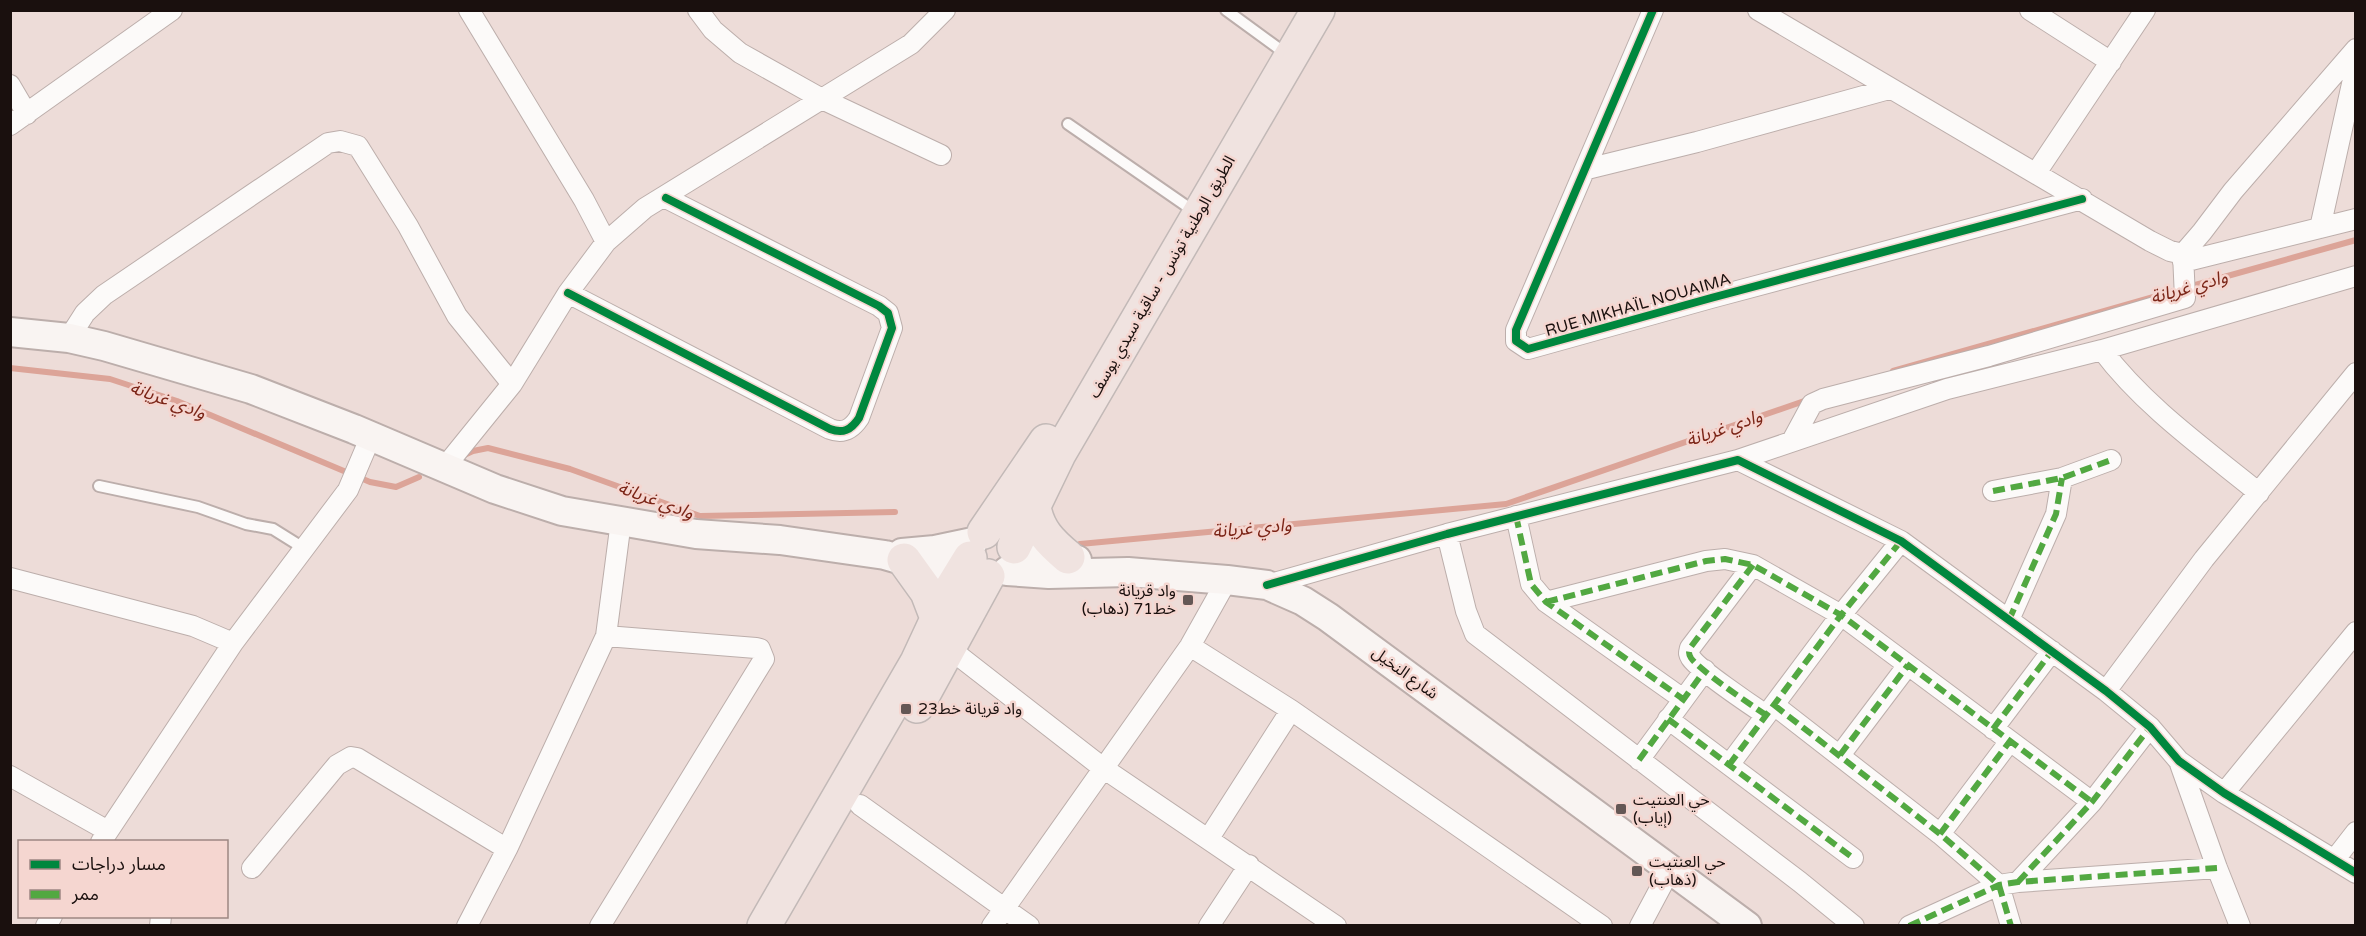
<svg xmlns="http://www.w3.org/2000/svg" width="2366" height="936" font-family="'Varela Round','Noto Sans Arabic',sans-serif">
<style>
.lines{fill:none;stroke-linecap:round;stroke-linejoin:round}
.stream{stroke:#dca498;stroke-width:6}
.lane-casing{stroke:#bcaeab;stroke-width:14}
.street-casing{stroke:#bcaeab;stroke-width:22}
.secondary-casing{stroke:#bcaeab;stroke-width:32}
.highway-casing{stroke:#c2b9b7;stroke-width:36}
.lane{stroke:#fcfaf9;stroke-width:10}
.street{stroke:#fcfaf9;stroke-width:20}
.secondary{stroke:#f9f4f2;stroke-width:28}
.highway{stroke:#f0e3e0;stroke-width:33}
.quiet{stroke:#52a841;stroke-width:6;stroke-dasharray:12 6;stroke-linecap:butt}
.cycleway-casing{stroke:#f5d6d0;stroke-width:11}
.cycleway{stroke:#00873e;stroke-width:8}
.poi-dot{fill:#645755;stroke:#f5d6d0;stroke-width:2}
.labels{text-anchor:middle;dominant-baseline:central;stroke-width:5;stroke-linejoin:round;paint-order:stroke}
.street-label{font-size:16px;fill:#1a100e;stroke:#f5d6d0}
.poi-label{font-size:16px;fill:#1a100e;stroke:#f5d6d0;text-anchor:start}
.water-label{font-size:18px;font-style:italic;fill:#7b2517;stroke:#f5d6d0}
</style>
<rect width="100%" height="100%" fill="#eddcd8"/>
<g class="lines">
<path class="stream" d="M2188,287L2356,240
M10,368L110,379L177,401L370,482L396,487L419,477
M1893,371L2178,290
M462,456L473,451L488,448L570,469L700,516L895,512
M1080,544L1506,504L1810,399"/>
<g class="lane-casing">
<path id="lane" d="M1226,10L1278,48
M1068,124L1185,205
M99,486L198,507L246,524L273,529L305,549"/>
</g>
<g class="street-casing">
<path id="street" d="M469,10L584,200L606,242
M698,10L713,30L740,53L822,99L941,155
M1653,10L1516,330V341L1528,349L1711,298L2082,199
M1758,10L2150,241L2170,251L2183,254L2202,232L2233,191L2356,49
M2030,10L2111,62
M10,85L27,114
M10,125L172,10
M1587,169L1697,142L1889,89
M2036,173L2145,10
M2320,228L2356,66
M2183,262L2356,219
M568,293L830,429C843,434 851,430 859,418L892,328L888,313L879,306L666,198
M69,338L85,313L104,295L328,143L340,141L358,146L408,226L457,316L512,384
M2102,350C2144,406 2205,449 2259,493
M1792,441L1812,404L1823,399L1989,356L2185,298L2183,254
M1738,460L1947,389L2102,350L2356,276
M444,468L512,384L568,293L606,242L645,208L911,44L945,10
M1993,491L2062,478L2111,460
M1516,516L1531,584L1546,602L1683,699
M1447,534L1466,611L1475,634L1800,882L1854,926
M1753,565L1690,648C1689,653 1688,653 1691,658C1698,669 1751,705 1766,715
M10,578L193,626L233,643
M1267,585L1447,534L1738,460L1901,541L2106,691L2150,727L2179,761L2224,793L2356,873
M1546,602L1706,561L1725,559L1753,565L1841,615L2092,802
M2009,620L2056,514L2062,478
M1190,646L1291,710L1602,926
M950,649L1103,768L1336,926
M2106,691L2204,559L2356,373
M1774,705L1940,834L1999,885L2011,926
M1668,719L1853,858
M1993,729L2052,651
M1840,755L1908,665
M1639,760L1705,670
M2179,761L2217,868L2240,926
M1729,765L1841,615L1901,541
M10,776L108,831
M2224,793L2356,632
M860,805L1029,926
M1940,834L2010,741
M1209,838L1291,710
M101,842L233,643L348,490L371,436
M2335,859L2356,832
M252,868L337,765L351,757L357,758L507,849
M2018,882L2092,802L2150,727
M46,926L52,916
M160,926L161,916
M467,926L507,849L606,636L621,521
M600,926L764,659L760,649L756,648L606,636
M992,926L1190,646L1227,580
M1209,926L1249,865
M1640,926L1671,868
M1909,926L1999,885L2018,882L2217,868"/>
</g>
<g class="secondary-casing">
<path id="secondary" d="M10,332L69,338L104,346L251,389L354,429L495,489L562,511L696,534L780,540L885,555L958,576L979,573
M1014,547L1077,560
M902,553L935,550L973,542
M1007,571L1049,574L1128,572L1227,580L1267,585L1303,601L1328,617L1747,926"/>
</g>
<g class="highway-casing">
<path id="highway" d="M1034,507C1038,530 1050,542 1068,557
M984,532L1046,441
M1014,547L1059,454L1318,10
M904,560L927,592L937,618
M917,706L988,576
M764,926L917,662L951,589L970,558"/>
</g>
<use href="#lane" class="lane"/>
<use href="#street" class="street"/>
<use href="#secondary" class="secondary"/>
<use href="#highway" class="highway"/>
<path class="quiet" d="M1993,491L2062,478L2111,460
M1516,516L1531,584L1546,602L1683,699
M1753,565L1690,648C1689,653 1688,653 1691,658C1698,669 1751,705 1766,715
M1546,602L1706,561L1725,559L1753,565L1841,615L2092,802
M2009,620L2056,514L2062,478
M1774,705L1940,834L1999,885L2011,926
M1668,719L1853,858
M1993,729L2052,651
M1840,755L1908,665
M1639,760L1705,670
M1729,765L1841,615L1901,541
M1940,834L2010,741
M2018,882L2092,802L2150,727
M1909,926L1999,885L2018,882L2217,868"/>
<g class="cycleway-casing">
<path id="cycleway" d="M1653,10L1516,330V341L1528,349L1711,298L2082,199
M568,293L830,429C843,434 851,430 859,418L892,328L888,313L879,306L666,198
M1267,585L1447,534L1738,460L1901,541L2106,691L2150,727L2179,761L2224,793L2356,873"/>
</g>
<use href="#cycleway" class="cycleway"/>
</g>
<g class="poi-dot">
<rect x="1182" y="594" width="12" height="12" rx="3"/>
<rect x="900" y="703" width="12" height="12" rx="3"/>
<rect x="1615" y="803" width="12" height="12" rx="3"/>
<rect x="1631" y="865" width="12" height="12" rx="3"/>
</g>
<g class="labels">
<g class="street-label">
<text transform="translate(1162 277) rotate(-60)">الطريق الوطنية تونس - ساقية سيدي يوسف</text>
<text transform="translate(1638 305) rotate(-16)">RUE MIKHAÏL NOUAIMA</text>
<text transform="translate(1405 673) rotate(36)">شارع النخيل</text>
</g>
<g class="poi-label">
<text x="1176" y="591" text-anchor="end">واد قريانة<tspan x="1176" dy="18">خط71 (ذهاب)</tspan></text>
<text x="918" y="709">واد قريانة خط23</text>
<text x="1633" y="800">حي العنتيت<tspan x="1633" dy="18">(إياب)</tspan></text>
<text x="1649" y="862">حي العنتيت<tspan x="1649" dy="18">(ذهاب)</tspan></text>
</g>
<g class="water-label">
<text transform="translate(2189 287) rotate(-16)">وادي غريانة</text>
<text transform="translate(168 400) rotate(20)">وادي غريانة</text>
<text transform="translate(1724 428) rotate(-19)">وادي غريانة</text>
<text transform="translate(656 500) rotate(20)">وادي غريانة</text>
<text transform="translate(1252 528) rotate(-5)">وادي غريانة</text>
</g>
</g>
<rect width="2366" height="936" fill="none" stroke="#1a100e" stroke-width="24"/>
<rect x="18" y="840" width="210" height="78" fill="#f5d6d0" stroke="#9d8782" stroke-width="1.5"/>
<rect x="30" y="860" width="30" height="9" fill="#00873e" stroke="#9d8782" stroke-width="1.5"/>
<text x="72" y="870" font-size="18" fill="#1a100e">مسار دراجات</text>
<rect x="30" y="890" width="30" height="9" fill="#52a841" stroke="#9d8782" stroke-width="1.5"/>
<text x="72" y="900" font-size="18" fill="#1a100e">ممر</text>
</svg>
